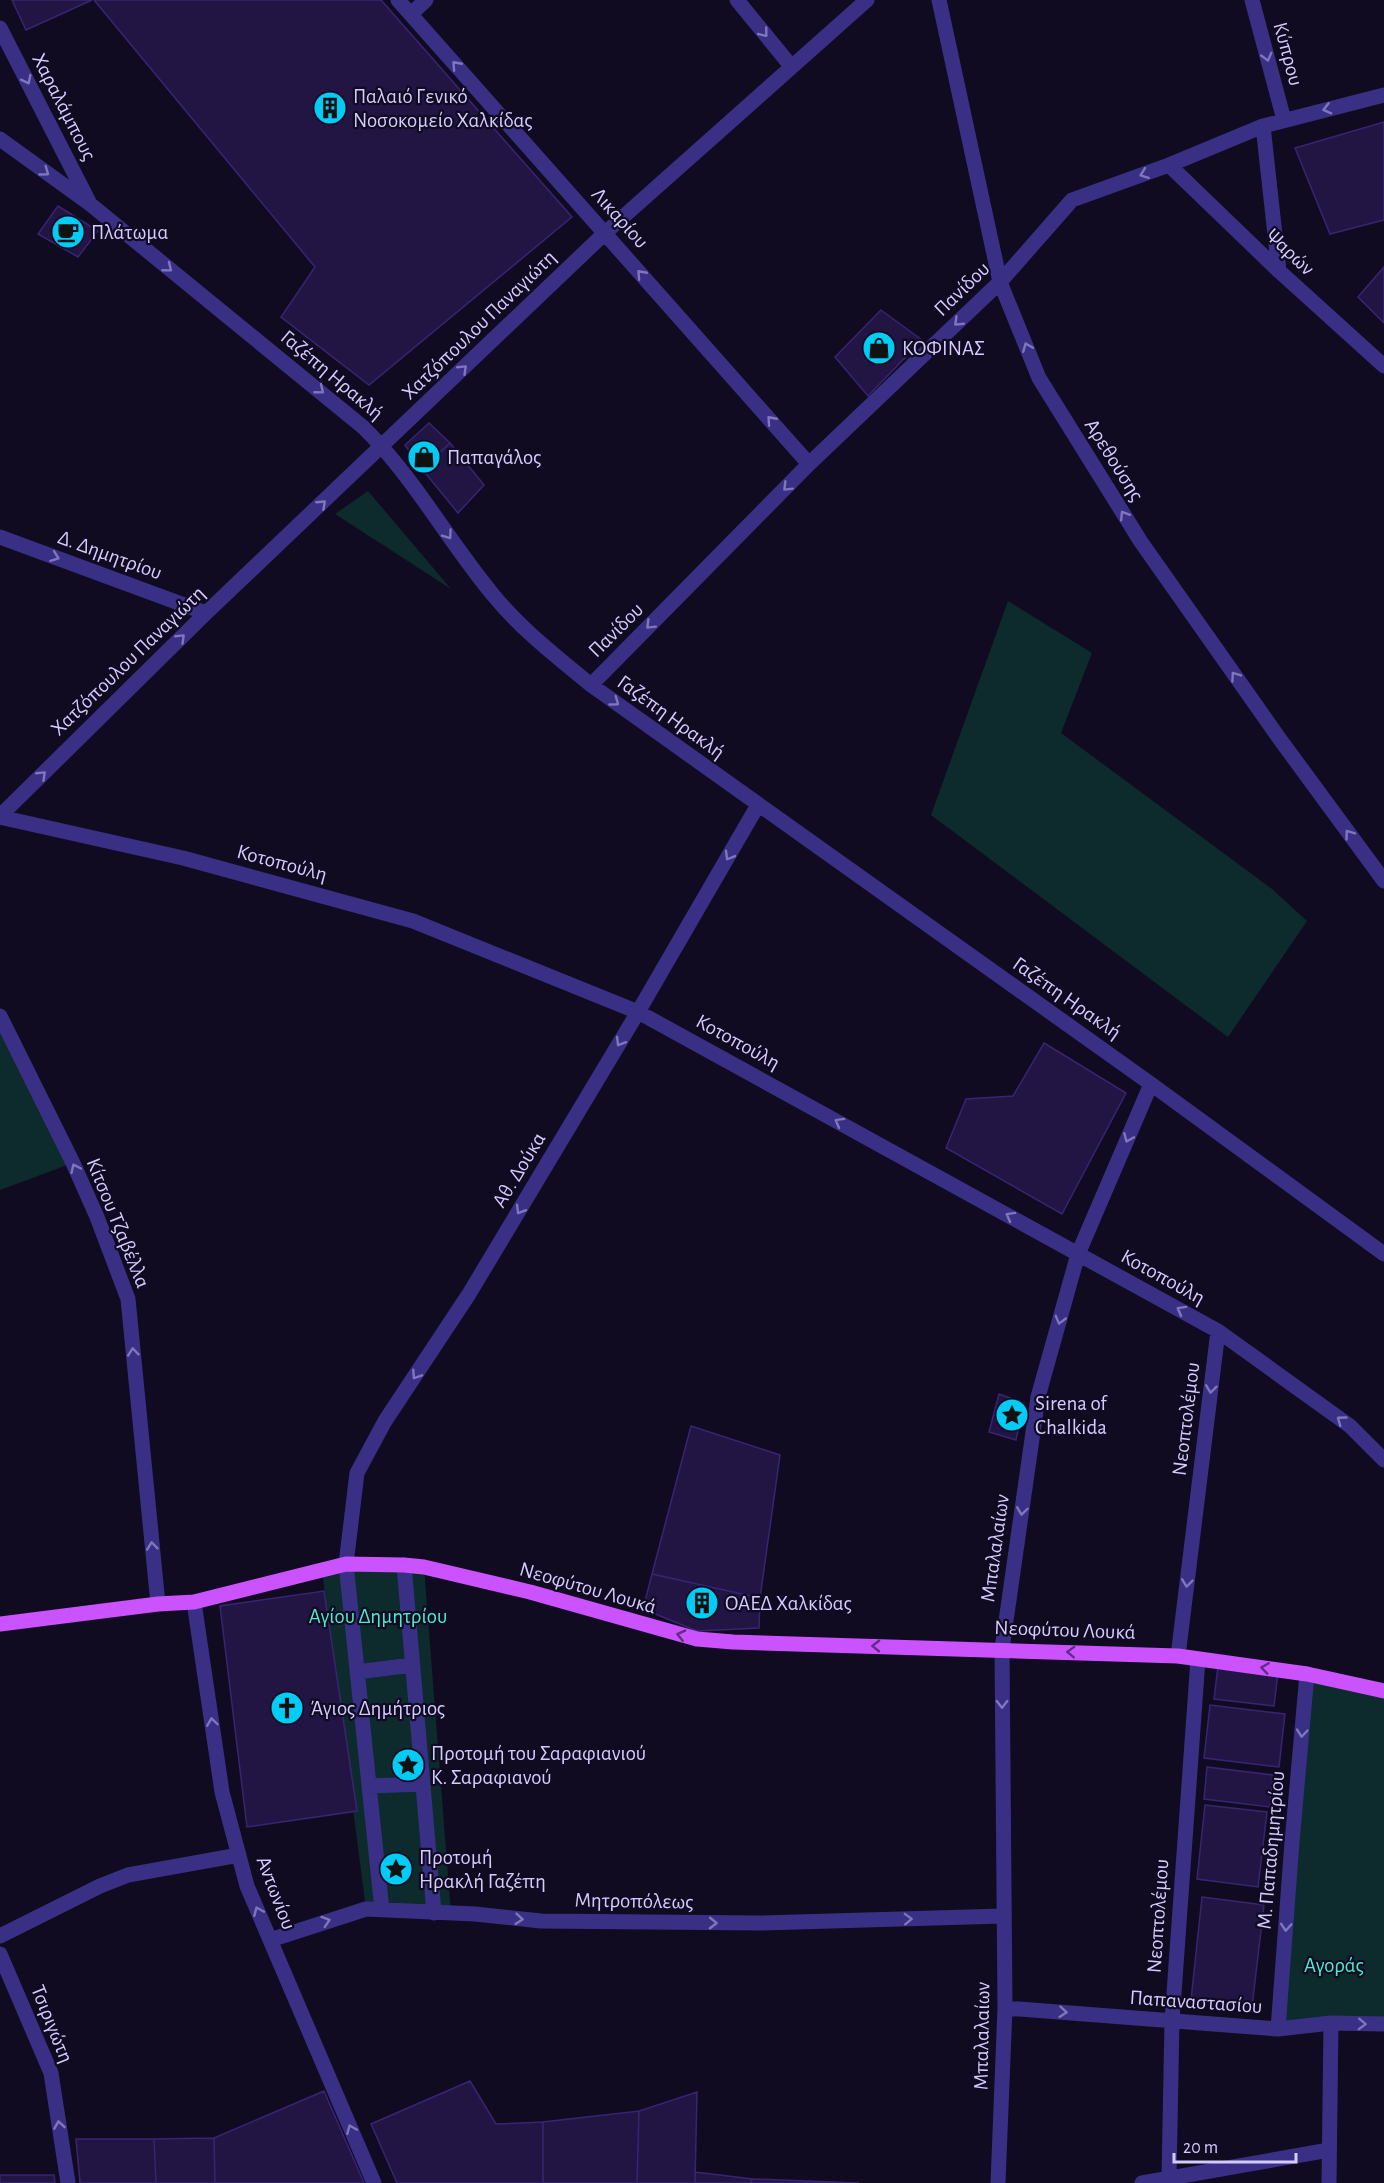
<svg xmlns="http://www.w3.org/2000/svg" width="1384" height="2183" font-family="'Alegreya Sans',sans-serif">
<style>
.green{fill:#0d2b2c}
.building{fill:#221544;stroke:#392473;stroke-width:1.5}
.lines{fill:none;stroke-linecap:round;stroke-linejoin:round}
.minor{stroke:#393086;stroke-width:15}
.major{stroke:#ca52ff;stroke-width:15}
.oneway{stroke:#7f76bc}
.oneway2{stroke:#642b85}
.labels{text-anchor:middle;dominant-baseline:central;stroke-width:4.5;stroke-linejoin:round;paint-order:stroke}
.street-label{font-size:21px;fill:#d4cbff;stroke:#100b21}
.poi-label{font-size:21px;fill:#d4cbff;stroke:#100b21;text-anchor:start}
.park-label{font-size:21px;fill:#4aeccf;stroke:#100b21}
</style>
<rect width="100%" height="100%" fill="#100b21"/>
<path class="green" d="M368,491L451,589L335,514Z
M1008,601L1092,653L1061,733L1272,889L1307,921L1228,1037L931,815Z
M0,1016L73,1163L0,1190Z
M424,1567L451,1914L366,1909L322,1570Z
M1307,1674L1384,1691V2024L1278,2029Z"/>
<path class="building" d="M12,0H92L26,30Z
M94,0H381L572,217L369,385L281,317L315,267Z
M1384,122V220L1330,234L1295,148Z
M58,206L98,231L78,257L38,234Z
M1384,267V323L1358,297Z
M881,310L922,340L868,396L835,357Z
M429,423L450,443L422,469L405,445Z
M450,443L484,485L458,513L422,469Z
M1044,1043L1126,1093L1062,1214L946,1148L966,1099L1013,1096Z
M999,1394L1024,1403L1016,1440L989,1432Z
M691,1426L780,1455L760,1598L652,1574Z
M652,1574L760,1598L759,1628L697,1631L643,1609Z
M324,1591L357,1811L247,1827L220,1606Z
M1218,1666L1278,1673L1274,1706L1214,1699Z
M1210,1705L1285,1714L1279,1767L1204,1758Z
M1207,1767L1273,1775L1270,1807L1204,1799Z
M1205,1805L1267,1812L1258,1887L1197,1879Z
M1202,1897L1264,1905L1252,2007L1191,2000Z
M470,2081L496,2124L543,2122V2183H397L371,2124Z
M324,2091L364,2183H215L214,2138Z
M697,2092L695,2183H637L639,2111Z
M639,2111L637,2183H543V2122Z
M214,2138L215,2183H156L154,2139Z
M76,2139H154L156,2183H80Z
M695,2172L752,2179L751,2183H695Z
M0,2175H54L55,2183H0Z
M752,2179L859,2183H751Z"/>
<g class="lines">
<path class="minor" d="M398,0L809,464
M737,0L791,66
M939,0L1000,282L1039,378L1141,542L1279,738L1384,881
M1252,0L1284,120
M411,14L426,0
M0,28L89,202
M1263,126L1279,271
M0,139L90,204L363,427C414,477 448,541 494,596C522,630 557,657 591,685L1151,1084L1384,1254
M1169,165L1279,271L1384,366
M0,537L206,613
M591,685L809,464L1000,282L1072,200L1169,165L1263,126L1384,95
M0,816L206,613L605,233L867,0
M0,817L183,858L413,921L638,1012L1218,1331L1350,1426L1384,1460
M0,1016L73,1163L97,1217L128,1299L158,1604
M404,1565L434,1913
M194,1602L222,1792L247,1886L374,2183
M1178,1656L1218,1331
M357,1672L412,1665
M369,1786L423,1784
M382,1910L346,1564L357,1473L385,1421L469,1294L638,1012L758,805
M0,1936L100,1886L128,1875L239,1855
M270,1940L366,1909L475,1914L541,1921L761,1923L1003,1916
M0,1954L51,2073L68,2183
M1005,2008L1278,2029L1331,2023L1384,2024
M1278,2029L1292,1842L1307,1674
M1169,2177L1172,2021L1198,1659
M998,2183L1005,2008L1002,1649L1038,1397L1078,1254L1151,1084
M1142,2183L1329,2150
M1329,2183L1331,2023"/>
<path class="major" d="M0,1624L158,1604L194,1602L346,1564L404,1565L424,1567L530,1592L697,1639L733,1642L1178,1656L1307,1674L1384,1691"/>
</g>
<defs><path id="oneway-chevron" d="M-2-3.5L2.5 0L-2 3.5" fill="none" stroke-width="1.6" stroke-linecap="round" stroke-linejoin="round" transform="scale(1.5)"/></defs>
<g class="oneway">
<use href="#oneway-chevron" transform="translate(764 33) rotate(51)"/>
<use href="#oneway-chevron" transform="translate(1267 57) rotate(75)"/>
<use href="#oneway-chevron" transform="translate(456 65) rotate(-132)"/>
<use href="#oneway-chevron" transform="translate(27 80) rotate(63)"/>
<use href="#oneway-chevron" transform="translate(1327 109) rotate(166)"/>
<use href="#oneway-chevron" transform="translate(45 172) rotate(36)"/>
<use href="#oneway-chevron" transform="translate(1144 174) rotate(160)"/>
<use href="#oneway-chevron" transform="translate(168 268) rotate(39)"/>
<use href="#oneway-chevron" transform="translate(641 274) rotate(-132)"/>
<use href="#oneway-chevron" transform="translate(958 322) rotate(136)"/>
<use href="#oneway-chevron" transform="translate(1027 347) rotate(-112)"/>
<use href="#oneway-chevron" transform="translate(463 369) rotate(-44)"/>
<use href="#oneway-chevron" transform="translate(320 390) rotate(39)"/>
<use href="#oneway-chevron" transform="translate(771 420) rotate(-132)"/>
<use href="#oneway-chevron" transform="translate(787 487) rotate(135)"/>
<use href="#oneway-chevron" transform="translate(322 504) rotate(-43)"/>
<use href="#oneway-chevron" transform="translate(1124 515) rotate(-122)"/>
<use href="#oneway-chevron" transform="translate(448 535) rotate(55)"/>
<use href="#oneway-chevron" transform="translate(55 557) rotate(20)"/>
<use href="#oneway-chevron" transform="translate(650 625) rotate(135)"/>
<use href="#oneway-chevron" transform="translate(181 638) rotate(-44)"/>
<use href="#oneway-chevron" transform="translate(1235 676) rotate(-125)"/>
<use href="#oneway-chevron" transform="translate(615 702) rotate(36)"/>
<use href="#oneway-chevron" transform="translate(42 775) rotate(-44)"/>
<use href="#oneway-chevron" transform="translate(1349 834) rotate(-126)"/>
<use href="#oneway-chevron" transform="translate(729 856) rotate(120)"/>
<use href="#oneway-chevron" transform="translate(620 1042) rotate(121)"/>
<use href="#oneway-chevron" transform="translate(839 1122) rotate(-151)"/>
<use href="#oneway-chevron" transform="translate(1128 1138) rotate(113)"/>
<use href="#oneway-chevron" transform="translate(75 1168) rotate(-115)"/>
<use href="#oneway-chevron" transform="translate(520 1210) rotate(121)"/>
<use href="#oneway-chevron" transform="translate(1010 1216) rotate(-151)"/>
<use href="#oneway-chevron" transform="translate(1181 1310) rotate(-151)"/>
<use href="#oneway-chevron" transform="translate(1060 1320) rotate(105)"/>
<use href="#oneway-chevron" transform="translate(133 1352) rotate(-96)"/>
<use href="#oneway-chevron" transform="translate(416 1375) rotate(123)"/>
<use href="#oneway-chevron" transform="translate(1211 1389) rotate(97)"/>
<use href="#oneway-chevron" transform="translate(1341 1420) rotate(-144)"/>
<use href="#oneway-chevron" transform="translate(1022 1511) rotate(98)"/>
<use href="#oneway-chevron" transform="translate(152 1546) rotate(-96)"/>
<use href="#oneway-chevron" transform="translate(1187 1583) rotate(97)"/>
<use href="#oneway-chevron" transform="translate(1002 1704) rotate(90)"/>
<use href="#oneway-chevron" transform="translate(212 1722) rotate(-98)"/>
<use href="#oneway-chevron" transform="translate(1302 1733) rotate(95)"/>
<use href="#oneway-chevron" transform="translate(258 1911) rotate(-113)"/>
<use href="#oneway-chevron" transform="translate(519 1919) rotate(5)"/>
<use href="#oneway-chevron" transform="translate(908 1919) rotate(-2)"/>
<use href="#oneway-chevron" transform="translate(326 1921) rotate(-18)"/>
<use href="#oneway-chevron" transform="translate(713 1923) rotate(1)"/>
<use href="#oneway-chevron" transform="translate(1286 1927) rotate(94)"/>
<use href="#oneway-chevron" transform="translate(1063 2012) rotate(5)"/>
<use href="#oneway-chevron" transform="translate(1362 2024) rotate(2)"/>
<use href="#oneway-chevron" transform="translate(59 2125) rotate(-99)"/>
<use href="#oneway-chevron" transform="translate(351 2129) rotate(-113)"/>
</g>
<g class="oneway2">
<use href="#oneway-chevron" transform="translate(681 1635) rotate(-167)"/>
<use href="#oneway-chevron" transform="translate(876 1646) rotate(-179)"/>
<use href="#oneway-chevron" transform="translate(1071 1652) rotate(-178)"/>
<use href="#oneway-chevron" transform="translate(1265 1668) rotate(-172)"/>
</g>
<defs>
<g id="building-disc" transform="scale(1.725)"><circle r="9.5" fill="#00ccf6" stroke="#100b21"/><path d="M-4-6H4V6H1V3H-1V6H-4ZM-2.5-4.3h1.7v1.8h-1.7ZM.8-4.3h1.7v1.8H.8ZM-2.5-1h1.7V.8h-1.7ZM.8-1h1.7V.8H.8Z" fill="#111"/></g>
<g id="cafe-disc" transform="scale(1.725)"><circle r="9.5" fill="#00ccf6" stroke="#100b21"/><path d="M-5.5-4.5H6V0H3Q3 3.5 0 3.5H-2.5Q-5.5 3.5-5.5 0ZM3-3.2v2h1.7v-2ZM-6 4.5H4V6H-6Z" fill="#111"/></g>
<g id="shop-disc" transform="scale(1.725)"><circle r="9.5" fill="#00ccf6" stroke="#100b21"/><path d="M-5-2.5h2.3a2.7 3.5 0 0 1 5.4 0H5L5.5 6h-11ZM-1.5-2.5h3a1.5 2.3 0 0 0-3 0Z" fill="#111"/></g>
<g id="sight-disc" transform="scale(1.725)"><circle r="9.5" fill="#00ccf6" stroke="#100b21"/><path d="M0-6L1.8-2.2L6-1.7L2.9 1.2L3.7 5.4L0 3.3L-3.7 5.4L-2.9 1.2L-6-1.7L-1.8-2.2Z" fill="#111"/></g>
<g id="church-disc" transform="scale(1.725)"><circle r="9.5" fill="#00ccf6" stroke="#100b21"/><path d="M-1.2-6h2.4v3.5h3.3v2.4h-3.3V6h-2.4V-.1h-3.3v-2.4h3.3Z" fill="#111"/></g>
</defs>
<g fill-rule="evenodd">
<use href="#building-disc" x="330" y="108"/>
<use href="#cafe-disc" x="68" y="232"/>
<use href="#shop-disc" x="879" y="348"/>
<use href="#shop-disc" x="424" y="457"/>
<use href="#sight-disc" x="1012" y="1415"/>
<use href="#building-disc" x="702" y="1603"/>
<use href="#church-disc" x="287" y="1708"/>
<use href="#sight-disc" x="408" y="1765"/>
<use href="#sight-disc" x="396" y="1869"/>
</g>
<g class="labels">
<g class="street-label">
<text transform="translate(1288 54) rotate(75)">Κύπρου</text>
<text transform="translate(64 107) rotate(63)">Χαραλάμπους</text>
<text transform="translate(620 218) rotate(48)">Λικαρίου</text>
<text transform="translate(1290 252) rotate(43)">Ψαρών</text>
<text transform="translate(962 289) rotate(-44)">Πανίδου</text>
<text transform="translate(479 325) rotate(-44)">Χατζόπουλου Παναγιώτη</text>
<text transform="translate(332 375) rotate(40)">Γαζέπη Ηρακλή</text>
<text transform="translate(1114 460) rotate(58)">Αρεθούσης</text>
<text transform="translate(110 555) rotate(20)">Δ. Δημητρίου</text>
<text transform="translate(616 630) rotate(-45)">Πανίδου</text>
<text transform="translate(128 661) rotate(-44)">Χατζόπουλου Παναγιώτη</text>
<text transform="translate(671 717) rotate(36)">Γαζέπη Ηρακλή</text>
<text transform="translate(282 863) rotate(15)">Κοτοπούλη</text>
<text transform="translate(1067 998) rotate(35)">Γαζέπη Ηρακλή</text>
<text transform="translate(738 1042) rotate(29)">Κοτοπούλη</text>
<text transform="translate(519 1170) rotate(-59)">Αθ. Δούκα</text>
<text transform="translate(118 1223) rotate(68)">Κίτσου Τζαβέλλα</text>
<text transform="translate(1163 1277) rotate(29)">Κοτοπούλη</text>
<text transform="translate(1186 1419) rotate(-83)">Νεοπτολέμου</text>
<text transform="translate(995 1548) rotate(-82)">Μπαλαλαίων</text>
<text transform="translate(588 1588) rotate(16)">Νεοφύτου Λουκά</text>
<text transform="translate(1065 1630) rotate(2)">Νεοφύτου Λουκά</text>
<text transform="translate(1271 1850) rotate(-85)">Μ. Παπαδημητρίου</text>
<text transform="translate(276 1893) rotate(69)">Αντωνίου</text>
<text transform="translate(634 1901) rotate(1)">Μητροπόλεως</text>
<text transform="translate(1158 1916) rotate(-86)">Νεοπτολέμου</text>
<text transform="translate(1196 2002) rotate(4)">Παπαναστασίου</text>
<text transform="translate(52 2024) rotate(68)">Τσιριγώτη</text>
<text transform="translate(982 2036) rotate(-89)">Μπαλαλαίων</text>
</g>
<g class="poi-label">
<text x="353" y="96">Παλαιό Γενικό<tspan x="353" dy="24">Νοσοκομείο Χαλκίδας</tspan></text>
<text x="91" y="232">Πλάτωμα</text>
<text x="902" y="348">ΚΟΦΙΝΑΣ</text>
<text x="447" y="457">Παπαγάλος</text>
<text x="1035" y="1403">Sirena of<tspan x="1035" dy="24">Chalkida</tspan></text>
<text x="725" y="1603">ΟΑΕΔ Χαλκίδας</text>
<text x="310" y="1708">Άγιος Δημήτριος</text>
<text x="431" y="1753">Προτομή του Σαραφιανιού<tspan x="431" dy="24">Κ. Σαραφιανού</tspan></text>
<text x="419" y="1857">Προτομή<tspan x="419" dy="24">Ηρακλή Γαζέπη</tspan></text>
</g>
<g class="park-label">
<text x="378" y="1616">Αγίου Δημητρίου</text>
<text x="1334" y="1965">Αγοράς</text>
</g>
</g>
<path d="M1174 2153v9h122v-9" fill="none" stroke="#d4cbff" stroke-width="3"/>
<text x="1183" y="2153" font-size="18" fill="#d4cbff" stroke="#100b21" stroke-width="4.5" paint-order="stroke">20 m</text>
</svg>
